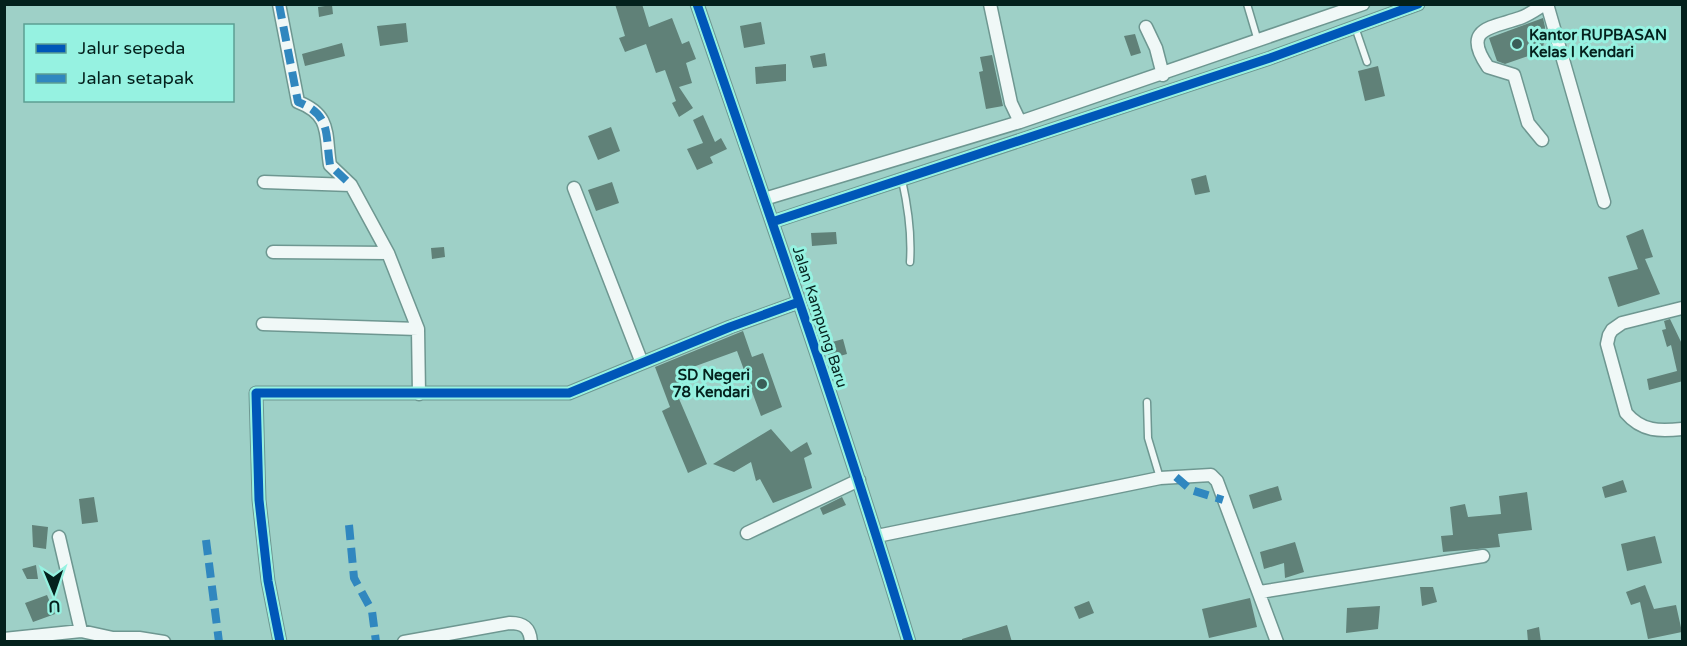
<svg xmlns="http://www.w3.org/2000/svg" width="1687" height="646" font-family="'Varela Round',sans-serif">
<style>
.building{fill:#608178}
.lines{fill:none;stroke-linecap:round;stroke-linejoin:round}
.lane-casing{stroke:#6e9791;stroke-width:9}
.street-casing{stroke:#6e9791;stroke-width:15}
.lane{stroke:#f0f8f7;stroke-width:6}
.street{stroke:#f0f8f7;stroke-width:12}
.quiet{stroke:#3087bf;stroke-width:8;stroke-dasharray:15 8;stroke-linecap:butt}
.cycleway-casing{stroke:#96f2e1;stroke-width:13}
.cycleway{stroke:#0057b8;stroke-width:9}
.poi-dot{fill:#3a5e58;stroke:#96f2e1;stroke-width:2}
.labels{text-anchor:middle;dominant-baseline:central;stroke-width:6;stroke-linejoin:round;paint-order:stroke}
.poi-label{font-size:15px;font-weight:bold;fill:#04211d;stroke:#96f2e1;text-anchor:start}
.street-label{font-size:15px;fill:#04211d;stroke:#96f2e1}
</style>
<rect width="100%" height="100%" fill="#9ed0c7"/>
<path class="building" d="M615,4H642L649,27L672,18L682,44L689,41L696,59L686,63L692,83L679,87L693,108L679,117L672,103L676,101L665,70L656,73L646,44L625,52L619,38L625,36Z
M332,5L333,14L319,17L318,7Z
M1543,18L1545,27L1543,51L1505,64L1497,61L1489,38Z
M761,22L765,44L744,48L740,26Z
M406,23L408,42L380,46L377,26Z
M1135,34L1141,53L1131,56L1124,36Z
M342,43L345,56L305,66L302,54Z
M825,53L827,66L813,68L810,56Z
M992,55L1003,106L986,109L979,72L983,71L980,57Z
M786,64V81L756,84L755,67Z
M1378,66L1385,96L1365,101L1358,71Z
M703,115L715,142L721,138L727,149L710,157L713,163L697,170L687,149L703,143L693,120Z
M611,127L620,151L598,160L588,136Z
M1206,175L1210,192L1195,195L1191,179Z
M612,182L619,203L596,211L588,190Z
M1643,229L1653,257L1645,259L1660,294L1618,307L1608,277L1638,269L1626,236Z
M836,232L837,244L812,246L811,233Z
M444,247L445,257L432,259L431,248Z
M1670,319L1683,346V381L1649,390L1647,379L1677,371L1671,345L1667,347L1662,330L1666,329L1664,321Z
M743,331L752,357L763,353L782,407L761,416L737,351L682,371L686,382L674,387L707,464L688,473L662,411L670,407L655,367Z
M843,339L847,354L829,359L825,344Z
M771,429L791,452L807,442L812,454L804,458L812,488L773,503L760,479L756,481L751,462L734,472L713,464Z
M1623,480L1627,492L1605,498L1602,487Z
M1278,486L1282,500L1253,509L1249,495Z
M1527,492L1532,530L1498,534L1500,547L1443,552L1441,536L1453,535L1450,507L1465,504L1468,517L1501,514L1499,496Z
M94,497L98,522L82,524L79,499Z
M842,497L846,505L823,515L820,508Z
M32,525L48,527L46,549L33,547Z
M1655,536L1662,563L1627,571L1621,544Z
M1295,542L1304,572L1285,578L1284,563L1264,569L1260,552Z
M36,565L38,579H27L22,569Z
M1645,585L1654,609L1676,605L1682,632L1648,639L1640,602L1631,605L1626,592Z
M1420,587H1433L1437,602L1422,606Z
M47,595L55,614L33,622L25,603Z
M1250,598L1257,627L1209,638L1202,609Z
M1089,601L1094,613L1079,619L1074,607Z
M1380,606L1378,629L1346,633L1347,608Z
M1007,625L1012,642H962V639Z
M1539,627L1541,642H1528L1527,630Z"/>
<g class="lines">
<g class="lane-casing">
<path id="lane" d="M1247,4L1258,41
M1355,27L1367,62
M902,180C908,207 912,233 910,262
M1147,402L1148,438L1160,478"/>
</g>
<g class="street-casing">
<path id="street" d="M279,4L298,102C332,115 325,135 330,165L351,185L388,253L418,329L419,394
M697,4C770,216 844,427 909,642
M990,4L1011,103L1020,122
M1547,4L1604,202
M1146,27L1156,48L1163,75
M1542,140L1528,123L1514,75L1488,67C1461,28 1491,28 1520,18C1529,15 1537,9 1545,4
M264,182L351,185
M574,188L642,363
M764,199L1020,122L1363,4
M772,222L1270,58L1418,4
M273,252L388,253
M1682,308L1622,323L1612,330L1609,335L1607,344L1626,413C1642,432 1660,431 1682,429
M263,324L418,329
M747,533L859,480
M877,536L1160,478L1211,475L1217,481L1277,642
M59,537L81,631
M1260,592L1483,556
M4,639L81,631L113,638H139L164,642
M280,642L268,581L259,500L256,393H569L730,327L799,302
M404,642L510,623C523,623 530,627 531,642"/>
</g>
<use href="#lane" class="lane"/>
<use href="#street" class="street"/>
<path class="quiet" d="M279,4L298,102C332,115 325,135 330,165L351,185
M1176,477L1191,490L1223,500
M349,525L354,578L372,611L376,642
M206,540L219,642"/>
<g class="cycleway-casing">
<path id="cycleway" d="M697,4C770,216 844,427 909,642
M772,222L1270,58L1418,4
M280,642L268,581L259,500L256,393H569L730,327L799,302"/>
</g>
<use href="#cycleway" class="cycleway"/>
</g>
<g class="poi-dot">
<circle cx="1517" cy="44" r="6"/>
<circle cx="762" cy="384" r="6"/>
</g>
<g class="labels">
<g class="poi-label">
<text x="1529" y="35">Kantor RUPBASAN<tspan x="1529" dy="17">Kelas I Kendari</tspan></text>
<text x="750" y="375" text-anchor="end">SD Negeri<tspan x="750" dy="17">78 Kendari</tspan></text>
</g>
<g class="street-label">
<text transform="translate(820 317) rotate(72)">Jalan Kampung Baru</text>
</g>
</g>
<rect width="1687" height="646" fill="none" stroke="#04211d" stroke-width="12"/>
<rect x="24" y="24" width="210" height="78" fill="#96f2e1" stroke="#5c9e93" stroke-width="1.5"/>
<rect x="36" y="44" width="30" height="9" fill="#0057b8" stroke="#5c9e93" stroke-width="1.5"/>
<text x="78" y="54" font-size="18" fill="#04211d">Jalur sepeda</text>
<rect x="36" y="74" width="30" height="9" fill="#3087bf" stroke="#5c9e93" stroke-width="1.5"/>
<text x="78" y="84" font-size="18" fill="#04211d">Jalan setapak</text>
<g transform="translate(54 592) rotate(178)" stroke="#96f2e1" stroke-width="4.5" paint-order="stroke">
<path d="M0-4.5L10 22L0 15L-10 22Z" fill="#04211d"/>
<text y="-9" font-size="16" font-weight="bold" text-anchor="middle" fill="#04211d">U</text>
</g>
</svg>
